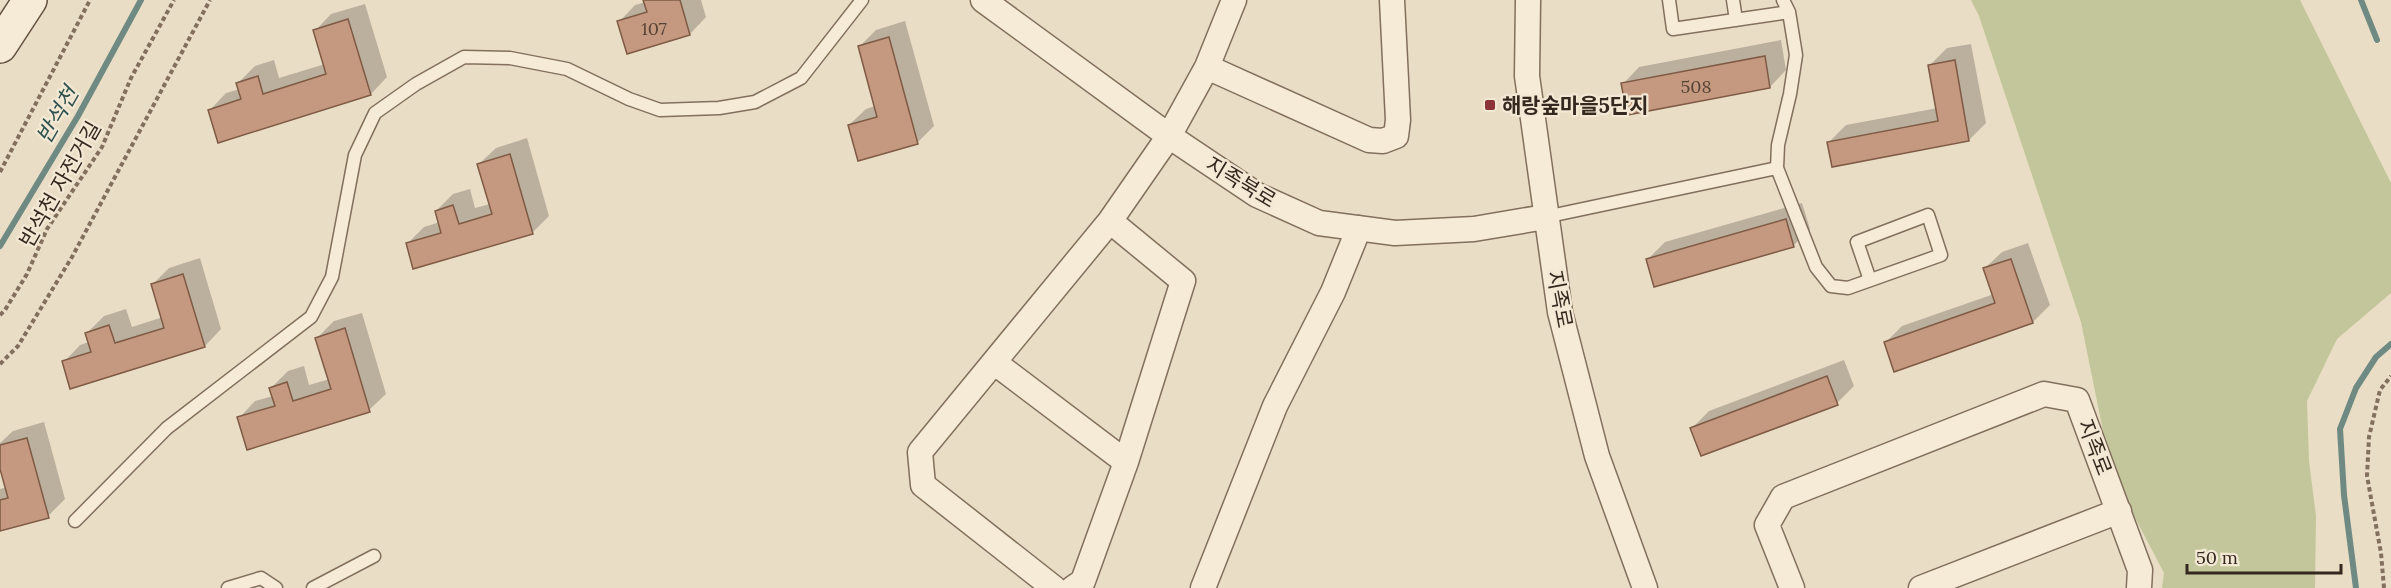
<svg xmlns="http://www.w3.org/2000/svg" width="2391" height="588" font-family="Lora,'Noto Sans KR',serif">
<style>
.green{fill:#c3c69a}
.shadow{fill:#0003}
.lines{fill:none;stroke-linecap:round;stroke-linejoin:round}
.stream{stroke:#6e8a82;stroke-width:6}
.building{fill:#c4997f;stroke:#7f5a45;stroke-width:1.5}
.lane-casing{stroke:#826f5d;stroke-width:15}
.street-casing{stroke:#826f5d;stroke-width:27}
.secondary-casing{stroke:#645140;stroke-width:36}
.path{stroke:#826f5d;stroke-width:4;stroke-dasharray:4.5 3;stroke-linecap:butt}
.lane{stroke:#f5ebd7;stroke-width:12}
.street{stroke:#f5ebd7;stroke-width:24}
.secondary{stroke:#f5ebd7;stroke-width:33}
.poi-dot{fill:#8b3337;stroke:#f2e8d4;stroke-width:2}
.labels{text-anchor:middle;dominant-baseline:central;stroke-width:4.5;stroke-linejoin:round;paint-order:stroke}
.number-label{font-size:18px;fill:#584437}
.poi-label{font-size:21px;font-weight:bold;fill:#34281f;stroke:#f2e8d4;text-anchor:start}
.street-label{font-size:21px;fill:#34281f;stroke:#f2e8d4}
.water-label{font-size:22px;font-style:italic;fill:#30524f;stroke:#f2e8d4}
</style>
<rect width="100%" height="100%" fill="#e9ddc5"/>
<path class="green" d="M1971,0H2300L2391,183V293L2337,339L2307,401L2309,461L2316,516L2315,588H2162L2164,573L2131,510L2103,431L2081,322L1979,16Z"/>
<path class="shadow" d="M645,0H701L706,17L690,34L619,22L635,5L646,2Z
M365,4L387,77L371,94L210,110L226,93L240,89L238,83L255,66L274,60L279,78L325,64L315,31L331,14Z
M905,21L934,126L917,143L849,125L866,109L875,106L859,47L876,30Z
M1781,40L1786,70L1770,87L1623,84L1639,67Z
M1971,44L1986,123L1969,140L1829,142L1846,125L1938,108L1930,65L1947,48Z
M527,138L549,216L532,233L407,244L424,227L440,222L436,211L453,194L470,189L475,208L490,204L479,164L496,148Z
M1802,203L1810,229L1793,246L1648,259L1665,242Z
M2028,243L2050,305L2033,322L1895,370L1885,343L1902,326L1994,294L1985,268L2002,252Z
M200,258L221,329L205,346L64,362L80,345L89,342L87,333L104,316L126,309L132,327L163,317L153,284L169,268Z
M362,313L386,394L369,410L239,418L255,401L273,396L271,388L288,371L304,366L309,385L330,379L317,338L334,321Z
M1844,360L1854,386L1837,403L1692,428L1709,411Z
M44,422L65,499L48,516L0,530V489L7,487L0,463V443L13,431Z"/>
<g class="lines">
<path class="stream" d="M2361,0L2377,40
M0,246L78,116L141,0
M2356,588L2344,495L2340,429L2356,388L2376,357L2391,344"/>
</g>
<path class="building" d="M643,0H680L690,35L627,54L617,21L647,12Z
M348,19L371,95L218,143L208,110L241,99L236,83L258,76L263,94L326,74L313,30Z
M889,37L918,144L858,161L848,125L877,117L858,46Z
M1765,56L1770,88L1627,115L1621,83Z
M1955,60L1969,141L1832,167L1827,142L1938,121L1928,65Z
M510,154L533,234L413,269L406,243L441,233L435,211L453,205L459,224L492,214L477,164Z
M1786,219L1794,247L1654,287L1646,259Z
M2011,259L2033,323L1894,372L1884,342L1995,303L1983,268Z
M183,274L205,347L70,389L62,361L91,352L85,333L109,325L115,343L164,328L151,284Z
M345,328L370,412L247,450L237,417L275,406L269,388L287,382L293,401L331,389L315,338Z
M1827,376L1838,405L1701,456L1690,428Z
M27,438L49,518L0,531V500L8,498L0,469V445Z"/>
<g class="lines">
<g class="lane-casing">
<path id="lane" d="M1669,0L1673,29L1789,12
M1733,0L1736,20
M1783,0L1789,12L1796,55L1790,94L1778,145L1777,168L1816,267L1831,286L1848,288L1941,255L1928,215L1857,242L1870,280
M1545,217L1777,168
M75,521L167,428L311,317L332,277L355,155L375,113L416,84L464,57L510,58L567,69L629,99L660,110L719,108L755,102L801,78L862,0
M228,588L261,578L276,588
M313,588L374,556"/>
</g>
<g class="street-casing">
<path id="street" d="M983,0L1169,136L1257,195L1319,223L1395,233L1474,229L1545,217
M1528,0L1527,76L1560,312L1597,456L1645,588
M1207,67L1369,140L1383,141L1396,136L1398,120L1392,0
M995,363L1126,462
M1054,588L923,485L920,452L1110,221L1169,136L1207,67L1234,0
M1073,588L1083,581L1126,462L1183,281L1110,221
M1203,588L1275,406L1333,292L1359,228
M1792,588L1767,525L1783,497L2044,394L2077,400L2140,570L2139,588
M1921,588L2119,511"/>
</g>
<g class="secondary-casing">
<path id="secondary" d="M0,46L30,0"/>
</g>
<path class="path" d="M0,172L90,0
M0,315L5,310L27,274L47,229L102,147L131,78L174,0
M0,364L18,346L72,257L210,0
M2384,588L2381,553L2367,476L2369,437L2380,390L2391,376"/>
<use href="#lane" class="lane"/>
<use href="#street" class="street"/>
<use href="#secondary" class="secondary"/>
</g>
<rect class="poi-dot" x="1484" y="99" width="12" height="12" rx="3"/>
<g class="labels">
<g class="number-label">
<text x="654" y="28">107</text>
<text x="1696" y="86">508</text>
</g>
<g class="poi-label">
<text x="1502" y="105">해랑숲마을5단지</text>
</g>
<g class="street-label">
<text transform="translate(1241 182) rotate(31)">지족북로</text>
<text transform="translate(60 184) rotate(-60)">반석천 자전거길</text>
<text transform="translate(1560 299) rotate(79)">지족로</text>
<text transform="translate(2095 447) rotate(69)">지족로</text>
</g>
<g class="water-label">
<text transform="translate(57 115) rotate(-60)">반석천</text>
</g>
</g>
<path d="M2187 564v9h154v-9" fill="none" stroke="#34281f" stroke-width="3"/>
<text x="2196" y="564" font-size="18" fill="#34281f" stroke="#f2e8d4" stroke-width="4.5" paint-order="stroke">50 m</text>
</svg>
